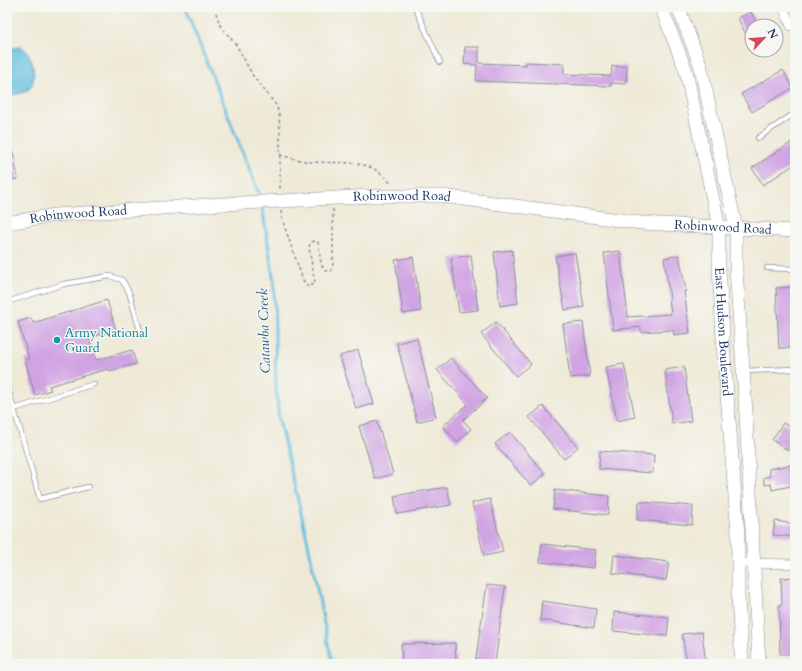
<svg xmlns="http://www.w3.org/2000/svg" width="802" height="671" font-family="Cardo,serif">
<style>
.water{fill:#60bede;stroke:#3e769e}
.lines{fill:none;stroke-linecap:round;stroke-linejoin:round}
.stream{stroke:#60bede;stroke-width:3}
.building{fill:#d0a3e3}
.lane-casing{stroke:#858c9a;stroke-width:6}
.street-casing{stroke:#858c9a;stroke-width:10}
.secondary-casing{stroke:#858c9a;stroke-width:14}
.path{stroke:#858c9a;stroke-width:1.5;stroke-dasharray:3 3;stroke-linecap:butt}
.lane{stroke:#fff;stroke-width:4.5}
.street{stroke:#fff;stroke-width:9}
.secondary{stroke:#fff;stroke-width:13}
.secondary-bridge-casing{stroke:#858c9a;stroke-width:14;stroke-linecap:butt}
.secondary-bridge{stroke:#fff;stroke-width:13}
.culture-dot{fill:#0f9aa8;stroke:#f6f6f2;stroke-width:1.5}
.labels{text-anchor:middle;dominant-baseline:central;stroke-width:3;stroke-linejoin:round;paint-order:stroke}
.street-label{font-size:13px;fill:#1b2f5e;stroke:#f6f6f2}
.culture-label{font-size:13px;fill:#0d838f;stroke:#f6f6f2;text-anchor:start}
.water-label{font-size:14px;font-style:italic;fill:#305a84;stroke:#f6f6f2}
</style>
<rect width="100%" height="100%" fill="#f6f6f2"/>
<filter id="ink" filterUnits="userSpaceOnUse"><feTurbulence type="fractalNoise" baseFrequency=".025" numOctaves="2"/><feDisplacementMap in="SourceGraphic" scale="8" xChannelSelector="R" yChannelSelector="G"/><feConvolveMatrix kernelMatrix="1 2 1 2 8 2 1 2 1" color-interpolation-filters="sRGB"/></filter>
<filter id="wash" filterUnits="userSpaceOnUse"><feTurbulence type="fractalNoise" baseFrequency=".012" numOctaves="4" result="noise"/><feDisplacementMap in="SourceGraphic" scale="16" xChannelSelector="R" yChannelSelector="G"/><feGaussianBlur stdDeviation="0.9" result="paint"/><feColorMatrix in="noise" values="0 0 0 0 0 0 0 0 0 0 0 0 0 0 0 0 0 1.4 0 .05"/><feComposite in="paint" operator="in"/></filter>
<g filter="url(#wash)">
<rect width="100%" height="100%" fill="#efead7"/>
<path class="water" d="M20,47C32,49 38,78 30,88C25,94 15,94 7,96V49Z"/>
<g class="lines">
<path class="stream" d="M185,7L261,199
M262,206L274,282L276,387L279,420L308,543L332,664"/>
</g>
<g id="blocks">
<path class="building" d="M751,12L758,26H752V47L738,18Z
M465,47H479V63L526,65V62L564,64V74L611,76L612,66H627L626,84L611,83V86L476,81L477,65L464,64Z
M783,70L793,88L752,112L741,94Z
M7,142H11L18,179L7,181Z
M792,142L795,147V164L763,185L752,168Z
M512,250L518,303L500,306L494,252Z
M620,251L628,317L671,314L669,299H670L664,258L679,255L686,291H684L690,333L674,335L673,330L641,332V327L613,330L604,253Z
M575,253L584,307L565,310L555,256Z
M471,255L478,310L459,312L451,258Z
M413,257L421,311L403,314L395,260Z
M795,287V348H779L776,288Z
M107,300L116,330L89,338L96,360L132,350L136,364L110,371L109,369L97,372L49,386L51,390L35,395L25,360L29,359L18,322L31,318L33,323Z
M496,322L531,364L516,376L481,334Z
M583,322L590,376L570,378L563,324Z
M417,338L436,417L417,422L397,343Z
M358,350L374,404L356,409L340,356Z
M451,358L487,398L463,420L471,429L457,442L443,426L468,404L437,370Z
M624,364L635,417L617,421L606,367Z
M684,367L691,421L672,424L665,370Z
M543,406L578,447L564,459L529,417Z
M377,421L393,474L375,479L359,426Z
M783,423L795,430V442L789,451L772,440Z
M510,432L545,474L531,486L495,444Z
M600,451L654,455L653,473L599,469Z
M790,465L795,485L772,490L771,484L765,485L763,478L770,476L769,469Z
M447,487L451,505L397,514L394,496Z
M555,490L609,496L608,515L553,509Z
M490,499L503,552L484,556L472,503Z
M639,502L693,506L692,525L637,520Z
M775,521L795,524V537L773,535Z
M542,544L596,550L594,568L540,562Z
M614,555L669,562L666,580L612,573Z
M795,577V654H780L779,605H782L781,578Z
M487,585L505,587L495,664H475Z
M542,601L596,609L594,628L540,620Z
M614,612L669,617L667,636L613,631Z
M702,632L706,664H687L682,634Z
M455,643L456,662L402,663L401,644Z"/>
</g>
</g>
<g filter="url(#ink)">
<use href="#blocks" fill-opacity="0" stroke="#858c9a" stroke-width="1"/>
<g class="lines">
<g class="lane-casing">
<path id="lane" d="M415,7L440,62
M758,138L795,113
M767,268L795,269
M7,302L64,284L110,276L122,280L129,292L141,334
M745,371L795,369
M7,385L40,499L88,487
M14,409L94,384"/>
</g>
<g class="street-casing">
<path id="street" d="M783,7L791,26
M738,563L795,564"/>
</g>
<g class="secondary-casing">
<g id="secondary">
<path id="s1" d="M661,7L686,71L719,228V266L724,356L738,534V596L742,664"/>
<path d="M678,7L700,64L736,228V270L745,397L759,664"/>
<path id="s2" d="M300,200L372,196H442L641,223L795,231"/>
<path id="s3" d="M7,223L55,215L224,204"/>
</g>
</g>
<path class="path" d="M214,7L220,25L237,46L253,76L276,105L279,113L280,133V190
M280,155C291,158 304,162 316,162C346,164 370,157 391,184
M281,211L282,219L303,280L308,287L315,283L309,248L310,243L314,241L318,242L321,264L325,271H331L333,264V209"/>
<use href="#lane" class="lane"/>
<use href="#street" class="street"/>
<use href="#secondary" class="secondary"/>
<g class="secondary-bridge-casing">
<path id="secondary-bridge" d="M224,204L300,200"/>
</g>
<use href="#secondary-bridge" class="secondary-bridge"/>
</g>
</g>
<circle class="culture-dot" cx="57" cy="340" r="4"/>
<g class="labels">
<g class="street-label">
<text stroke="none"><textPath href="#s2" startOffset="102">Robinwood Road</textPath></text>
<text stroke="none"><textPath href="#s3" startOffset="72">Robinwood Road</textPath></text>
<text stroke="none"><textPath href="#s2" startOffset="425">Robinwood Road</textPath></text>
<text stroke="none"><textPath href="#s1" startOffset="333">East Hudson Boulevard</textPath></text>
</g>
<g class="culture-label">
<text x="65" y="333">Army National<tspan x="65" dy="15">Guard</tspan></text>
</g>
<g class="water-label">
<text transform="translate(264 331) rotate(-92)">Catawba Creek</text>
</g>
</g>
<rect width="802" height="671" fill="none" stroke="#f6f6f2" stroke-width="24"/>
<g transform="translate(764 38) rotate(64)"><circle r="19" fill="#f6f6f2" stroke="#9ea6b7"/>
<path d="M0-3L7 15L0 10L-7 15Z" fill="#d1495b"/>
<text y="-6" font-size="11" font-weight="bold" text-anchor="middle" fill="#1b2f5e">N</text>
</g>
</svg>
